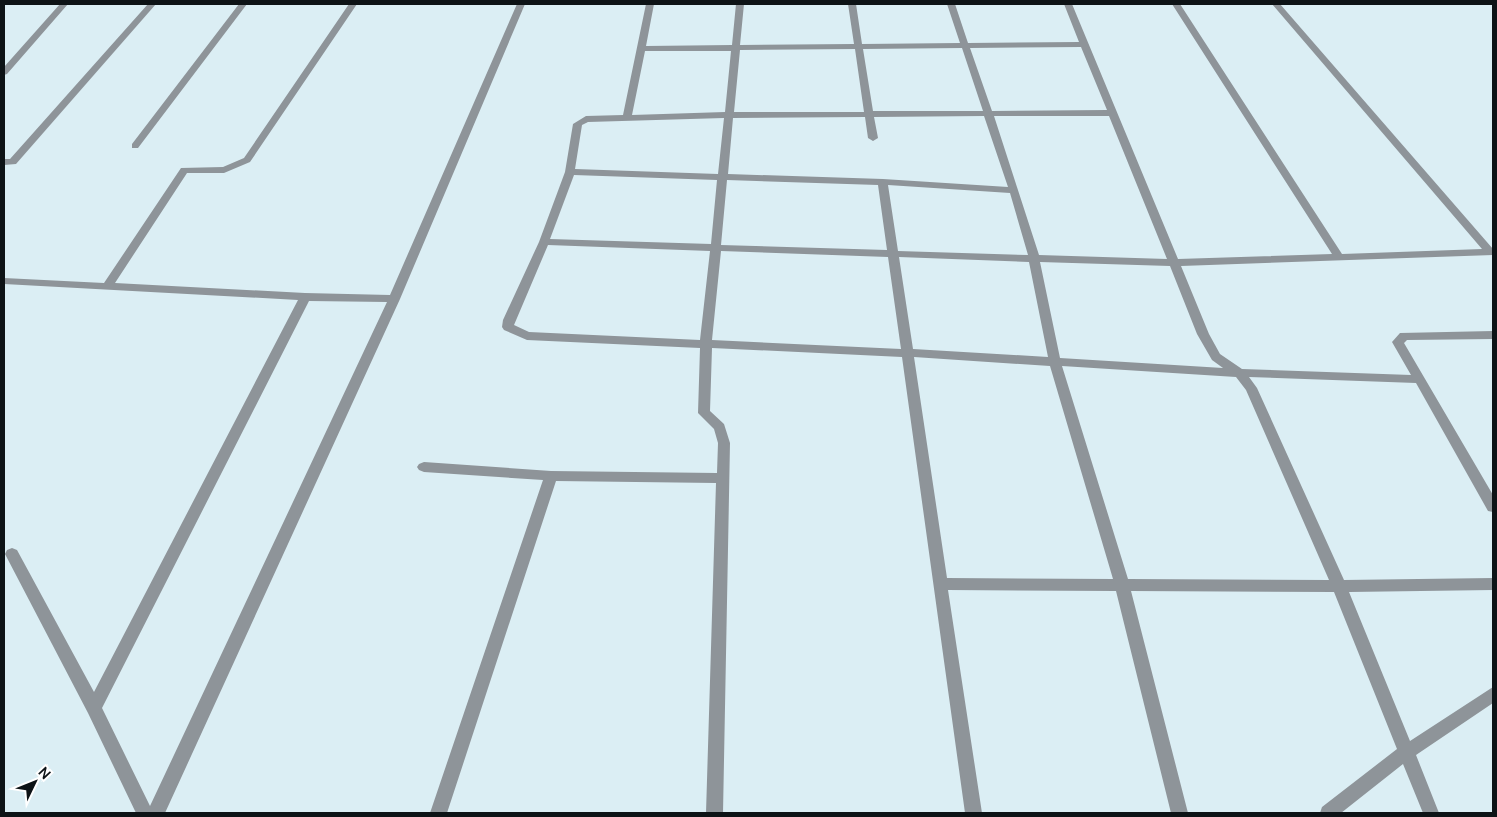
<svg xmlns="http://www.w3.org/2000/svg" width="1497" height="817" font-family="Manrope,sans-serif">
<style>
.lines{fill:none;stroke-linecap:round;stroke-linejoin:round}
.minor{fill:#8e9499;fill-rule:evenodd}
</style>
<rect width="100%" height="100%" fill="#dbeef4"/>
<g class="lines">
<path class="minor" d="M60,4H68L7,74L4,75V67Z
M148,4H156L16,164L4,165V159H10Z
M239,4H247L138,148H132V144Z
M349,4H357L250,162L224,173H187L115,283L305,293L390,295L517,4H525L400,299L165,813H136L88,713L5,554L7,550L12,548L17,550L94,692L298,300L4,284V278L104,283L181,168L223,167L244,158ZM309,301L387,302L150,806L102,708Z
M646,4H654L646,46L732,45L736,4H744L740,45L854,44L848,4H856L862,44L960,43L947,4H955L968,43L1079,42L1064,4H1072L1178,259L1332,254L1172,4H1180L1342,254L1482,249L1272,4H1280L1493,249V255L1181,266L1209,334L1220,354L1242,369L1411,375L1392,342L1400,333L1493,331V339L1407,340L1404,343L1493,495V512L1488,511L1416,383L1249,377L1257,388L1344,580L1493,578V590L1349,592L1410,741L1493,687V703L1416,755L1439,813H1423L1403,764L1341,813H1320L1322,807L1397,749L1334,592L1131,591L1188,813H1171L1116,591L948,590L982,813H965L902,357L712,348L710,411L724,424L730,443L723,813H706L716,483L556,481L447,813H430L543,480L424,472L419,470L417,467L419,464L424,462L551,471L717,473L718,443L714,429L698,413L700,348L527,340L504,330L502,327L503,320L539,242L565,172L573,124L586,116L623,115ZM1081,47L1107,110L992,111L970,48ZM962,48L983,111H873L863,49ZM855,49L864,112H734L740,50ZM645,51H731L725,112L632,115ZM984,116L1008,187L883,179L728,174L733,118L865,117L868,138L873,141L878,138L874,117ZM994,116H1109L1167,259L1039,255ZM724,118L718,174L575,169L582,125L588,122ZM574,175L717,180L711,244L550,239ZM727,180L878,185L887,250L721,245ZM888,185L1010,193L1028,255L898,251ZM548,245L710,251L700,340L529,332L514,325ZM721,251L888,257L901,349L712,340ZM899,257L1029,262L1048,357L913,349ZM1040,262L1170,266L1197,334L1212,360L1223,368L1060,358ZM914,357L1050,366L1113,579L947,578ZM1062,366L1236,377L1246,390L1329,580L1128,579Z"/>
</g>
<rect width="1497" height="817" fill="none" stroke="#0d1316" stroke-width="10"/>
<g transform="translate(35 782) rotate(47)" stroke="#ffffff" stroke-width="4" paint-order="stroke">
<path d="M0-4L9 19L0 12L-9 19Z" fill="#0d1316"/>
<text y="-8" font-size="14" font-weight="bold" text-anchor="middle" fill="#0d1316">N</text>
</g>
</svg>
